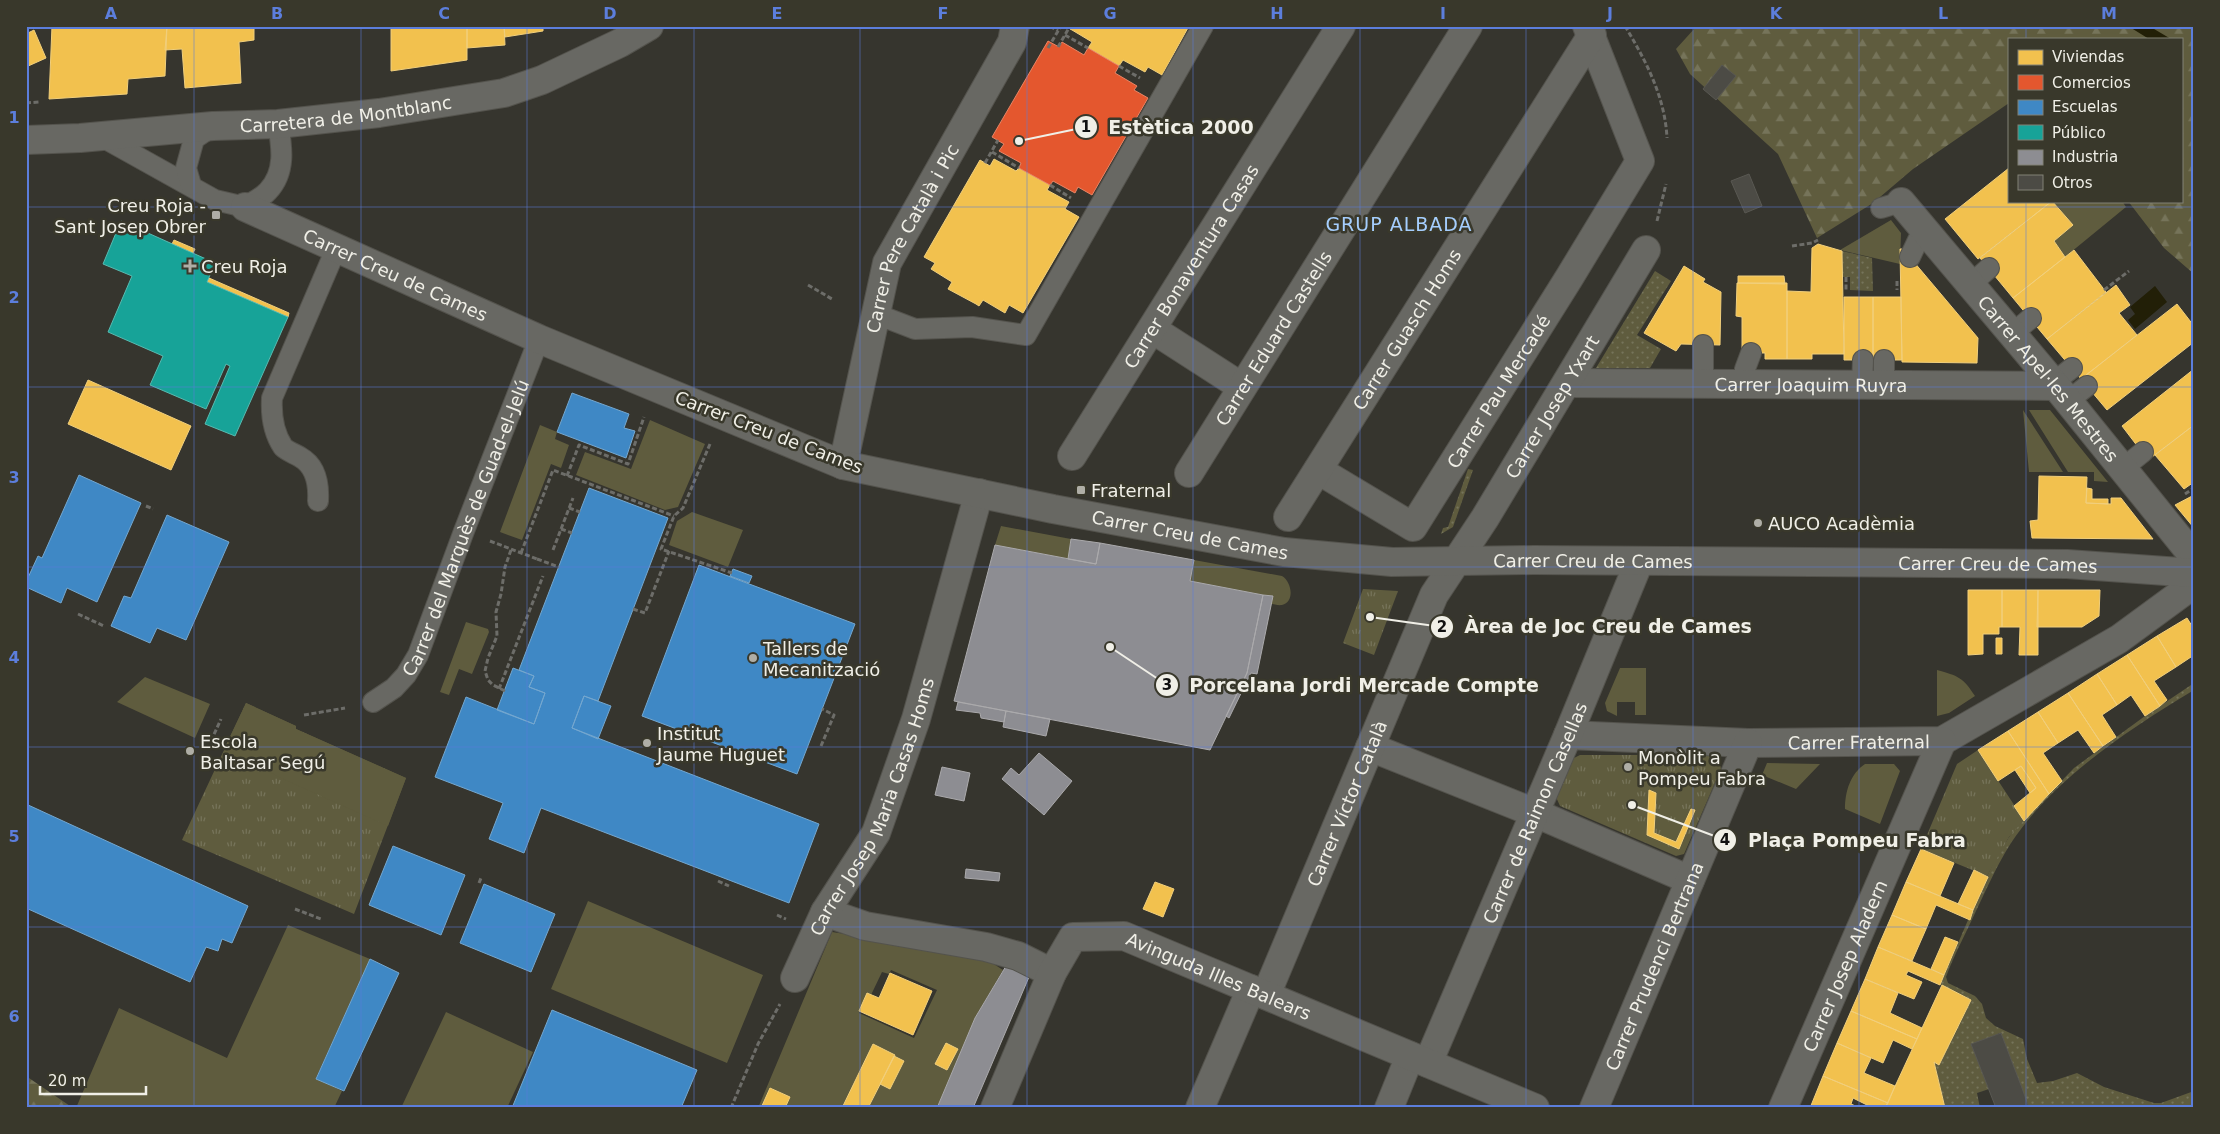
<svg xmlns="http://www.w3.org/2000/svg" width="2220" height="1134" font-family="'DejaVu Sans',sans-serif">
<style>
.grass{fill:url(#grass-dots)}
.forest{fill:url(#forest-firs)}
.park{fill:url(#park-tufts)}
.garden{fill:#5f5c3e;fill-rule:evenodd}
.water{fill:#221f07}
.homes{fill:#f2c14e;stroke:#f1cf7c}
.shops{fill:#e4572e;stroke:#e88566}
.schools{fill:#3f88c5;stroke:#74a7cf}
.public{fill:#17a398;stroke:#58bab0}
.industry{fill:#8d8d92;stroke:#abaaac}
.building{fill:#4c4b45;stroke:#595852}
.lines{fill:none;stroke-linecap:round;stroke-linejoin:round}
.service-casing{stroke:#54534d;stroke-width:22}
.pedestrian-casing{stroke:#54534d;stroke-width:30}
.minor-casing{stroke:#54534d;stroke-width:30}
.tertiary-casing{stroke:#54534d;stroke-width:30}
.secondary-casing{stroke:#54534d;stroke-width:30}
.path{stroke:#6d6d69;stroke-width:3;stroke-dasharray:5 2.5;stroke-linecap:butt}
.service{stroke:#686863;stroke-width:20}
.pedestrian{stroke:#686863;stroke-width:28}
.minor{stroke:#686863;stroke-width:28}
.tertiary{stroke:#686863;stroke-width:28}
.secondary{stroke:#686863;stroke-width:28}
.path-bridge{stroke:#6d6d69;stroke-width:3;stroke-dasharray:5 2.5;stroke-linecap:butt}
.grid{fill:none;stroke:#5c7edc;stroke-width:1;stroke-opacity:0.55}
.poi-dot{fill:#afaea6;stroke:#39382b;stroke-width:2}
.labels{text-anchor:middle;dominant-baseline:central;stroke-width:5;stroke-linejoin:round;paint-order:stroke}
.street-label{font-size:18px;fill:#f0efe7;stroke:#39382b}
.poi-label{font-size:18px;fill:#f0efe7;stroke:#39382b;text-anchor:start}
.neighbourhood-label{font-size:19px;letter-spacing:1px;fill:#a5cefe;stroke:#39382b}
.leader{fill:none;stroke:#f0efe7;stroke-width:2}
.callout-dot{fill:#f0efe7;stroke:#39382b;stroke-width:2}
.mark-label{font-size:15px;text-anchor:middle;font-weight:bold;fill:#111}
.callout-label{font-size:19px;text-anchor:middle;font-weight:bold;fill:#f0efe7;stroke:#39382b;stroke-width:5;stroke-linejoin:round;paint-order:stroke}
.neatline{fill:none;stroke:#5c7edc;stroke-width:2}
.grid-label{font-size:16px;text-anchor:middle;font-weight:bold;fill:#5c7edc}
</style>
<defs>
<pattern id="grass-dots" width="8" height="8" patternUnits="userSpaceOnUse" patternTransform="scale(1.25)"><rect width="8" height="8" fill="#5f5c3e"/><path d="M2 2h.1M6 6h.1" fill="none" stroke="#76745a" stroke-width="1.8" stroke-linecap="round"/></pattern>
<pattern id="forest-firs" width="22" height="20" patternUnits="userSpaceOnUse" patternTransform="scale(1.25)"><rect width="22" height="20" fill="#5f5c3e"/><path d="M5 1l3.5 6h-7zM16 11l3.5 6h-7z" fill="#76745a"/></pattern>
<pattern id="park-tufts" width="24" height="20" patternUnits="userSpaceOnUse" patternTransform="scale(1.25)"><rect width="24" height="20" fill="#5f5c3e"/><path d="M3 7l-1-3M5 7V3M7 7l1-3M15 17l-1-3M17 17v-4M19 17l1-3" fill="none" stroke="#76745a"/></pattern>
</defs>
<rect width="100%" height="100%" fill="#36352e"/>
<path class="grass" d="M1842,251L1872,258L1873,291L1850,290V277H1843Z
M1655,271L1671,281L1637,335L1661,349L1650,368H1596Z
M1468,469L1473,470L1453,527L1441,534L1443,528L1448,527Z
M2194,683V690C2128,730 2054,778 2011,843C1997,865 1987,888 1976,911C1966,933 1954,955 1946,977L1948,983L1975,996L1982,1004L1986,1018L1995,1026L2023,1039L2027,1059L2037,1083L2053,1081L2077,1073L2104,1087L2154,1103H2161L2194,1091V1108H2029L2000,1033L1984,1040L1989,1089L1977,1093L1980,1108H1945L1934,1062L1939,1065L1970,1001L1940,985L1987,876L1997,856L2013,831L2074,768L2145,716Z"/>
<path class="forest" d="M1695,26H2194V274L2164,248L2128,201H2181V39H2009V103L1913,169L1873,203L1817,238L1778,154L1690,74L1676,49L1695,28Z
M26,1076L73,1108H26Z"/>
<path class="park" d="M1363,589L1398,591L1374,655L1343,643Z
M246,703L296,726V729L406,778L354,914L182,840Z
M1978,750L2024,820L2009,837L1987,876L1921,849L1957,764Z
M1580,755H1708C1716,757 1720,760 1721,769L1684,854L1676,856L1560,806L1556,797L1572,759Z"/>
<path class="garden" d="M2053,201H2122L2126,207L2065,257L2054,241L2072,225Z
M1891,220L1901,233L1900,264L1840,250Z
M2023,410L2063,472H2029Z
M2029,410H2050L2108,482L2094,481V472H2068Z
M650,420L705,444L678,507L665,510L576,475L585,452L631,469Z
M540,425L557,432L555,439L569,445L561,468L551,464L522,540L500,532Z
M692,512L743,530L728,567L669,545L677,521Z
M1001,526L1071,539L1068,559L995,545Z
M1194,560L1282,576C1292,582 1295,602 1282,605C1276,606 1267,602 1262,601V595L1190,581Z
M466,622L488,629L489,632L472,674L459,669L449,695L440,692Z
M1620,668H1646V715H1635V702H1617V716L1607,711L1605,703Z
M1937,670C1958,676 1963,677 1975,696L1949,713L1937,716Z
M145,677L210,704L195,738L117,702Z
M246,703L296,726V729L406,778L388,826L281,778L224,749Z
M1767,763L1820,764L1796,789L1762,775Z
M1865,764H1894L1900,771L1880,824L1845,809C1845,792 1850,774 1865,764Z
M588,901L763,975L727,1063L551,989Z
M288,925L370,959L316,1078L342,1091L334,1108H76L119,1008L227,1058Z
M832,932L985,955L986,959L1003,970L975,1018L937,1108H868L894,1055L842,1108H785L789,1097L771,1088L761,1108H758ZM891,970L937,990L914,1038L859,1013L867,994L871,995L882,972L889,974Z
M446,1012L533,1052L507,1108H401Z"/>
<path class="water" d="M2128,26H2149L2171,39H2149Z
M2155,286L2167,302L2135,329L2128,320L2135,314L2130,307Z"/>
<path class="homes" d="M52,26H167L165,76L128,79L127,94L49,99Z
M167,26H254V40L239,42L241,83L185,88L182,49L165,50Z
M391,26H467V60L391,71Z
M467,26H504L505,45L467,48Z
M504,26H543V31L505,37Z
M1071,26H1189L1162,75L1148,67L1145,72L1123,60L1119,66L1088,48L1092,42L1072,30L1070,29Z
M34,30L46,58L26,67V34Z
M994,159L1016,171L1019,168L1050,185L1047,190L1069,202L1065,209L1079,217L1023,313L1009,305L1005,313L983,300L979,306L976,304L948,289L952,282L931,269L935,263L924,257L980,160L990,166Z
M2009,168V201H2052L1978,259L1945,219Z
M2052,201L2073,225L2054,241L2065,257L2013,298L1980,258Z
M174,240L195,249L193,253L172,244Z
M1818,244L1842,251L1844,354H1812V359H1787V291L1811,292L1812,248Z
M1900,249H1903L1978,338L1977,363L1902,362Z
M2074,250L2106,292L2047,339L2013,298Z
M1684,266L1705,279L1703,282L1721,292L1720,345L1681,344L1676,351L1644,333Z
M1738,276H1784L1785,284L1738,283Z
M209,278L289,313L288,317L207,282Z
M1737,283H1787V359H1765V353H1742V317L1736,316Z
M2116,285L2130,305L2119,313L2137,335L2081,379L2047,339Z
M1844,297H1873V360H1844Z
M1873,297H1901L1902,360H1873Z
M2177,304L2194,326V342L2107,410L2081,379Z
M2194,369V425L2148,460L2122,426Z
M88,380L191,426L171,470L68,424Z
M2194,425V482L2184,489L2155,455Z
M2039,476L2087,477L2086,503L2111,504V498H2121L2153,539L2032,538L2030,521L2038,520Z
M2087,488L2092,489V499H2108V504L2086,503Z
M2194,495V528L2175,505Z
M1968,590H2002V627H1999V634H1983V654L1968,655Z
M2002,590H2038V655H2019L2020,627H2002Z
M2038,590H2100L2099,616L2082,627H2037Z
M2187,618L2194,629V655L2176,667L2157,636Z
M2157,636L2176,667L2154,681L2167,700L2160,706L2127,655Z
M1996,638H2002V654H1996Z
M2127,655L2160,706L2145,716L2131,695L2117,705L2097,674Z
M2097,674L2117,705L2102,715L2116,737L2103,746L2068,693Z
M2068,693L2103,746L2094,753L2078,730L2058,743L2038,712Z
M2038,712L2058,743L2043,753L2062,781L2049,794L2008,731Z
M2008,731L2049,794L2024,821L2014,806L2036,788L2021,766L1998,781L1978,750Z
M2021,766L2036,788L2030,793L2015,770Z
M1649,790L1656,793L1654,833L1676,842L1691,809L1695,810L1679,849L1647,835Z
M1921,849L1954,863L1940,896L1906,882Z
M1974,870L1988,877L1973,910L1958,904Z
M1155,882L1174,889L1163,917L1143,909Z
M1906,882L1973,910L1970,920L1936,905L1926,929L1892,915Z
M1892,915L1926,929L1912,961L1878,947Z
M1945,937L1958,942L1944,975L1931,969Z
M1878,947L1944,975L1940,985L1908,971L1906,975L1922,982L1914,999L1865,979Z
M890,973L932,991L913,1035L859,1011L867,993L879,998Z
M1865,979L1898,993L1890,1013L1922,1028L1917,1039L1851,1011Z
M1942,985L1971,1000L1939,1065L1934,1062L1945,1108H1885Z
M1851,1011L1917,1039L1912,1049L1893,1040L1883,1063L1837,1043Z
M946,1043L958,1049L947,1070L935,1064Z
M1837,1043L1871,1058L1864,1073L1895,1086L1888,1103L1823,1076Z
M873,1044L895,1055L868,1108H842Z
M894,1056L904,1061L890,1089L880,1084Z
M1823,1076L1888,1103L1885,1108H1873L1853,1098L1851,1104L1860,1108H1810Z
M770,1088L790,1097L785,1108H761Z"/>
<path class="shops" d="M1048,41L1059,47L1062,42L1084,55L1088,48L1119,66L1115,73L1137,86L1134,90L1148,98L1092,195L1078,187L1075,193L1053,181L1050,185L1019,168L1021,163L999,151L1004,144L992,137Z"/>
<path class="schools" d="M572,393L629,414L624,428L635,431L626,458L557,432Z
M79,475L141,503L97,602L67,588L61,603L26,587V582L38,556L42,558Z
M589,488L668,518L598,701L584,696L572,728L819,824L789,903L541,808L524,853L489,839L503,803L435,777L466,697L534,724L545,693L529,687L534,676L519,670Z
M167,515L229,542L186,640L157,628L150,643L111,626L124,596L131,598Z
M699,565L855,624L797,774L642,716Z
M733,569L752,576L749,583L730,576Z
M513,668L534,676L529,687L545,693L534,724L497,710Z
M584,696L611,706L598,739L572,728Z
M26,804L248,906L232,943L222,939L218,951L206,947L190,982L26,908Z
M393,846L465,875L441,935L369,905Z
M484,884L555,914L531,972L460,943Z
M370,959L399,973L344,1091L316,1079Z
M552,1010L697,1070L681,1108H512Z"/>
<path class="public" d="M121,221L215,263L207,282L288,317L235,436L205,424L230,366L226,364L206,409L150,385L163,356L108,332L132,276L103,264Z"/>
<path class="industry" d="M1071,539L1100,543L1096,564L1068,559Z
M1100,543L1194,560L1190,581L1263,595L1247,673L1210,750L954,701L995,545L1096,564Z
M1263,595L1273,596L1257,674L1251,673L1229,718L1226,716L1247,673Z
M958,702L1006,711L1004,722L981,718L980,713L956,710Z
M1006,711L1050,719L1046,736L1003,727Z
M1039,753L1072,781L1044,815L1002,779L1011,768L1019,775Z
M942,767L970,773L964,801L935,795Z
M966,869L1000,873L999,881L965,878Z
M1006,966L1029,977L973,1108H937L975,1018Z"/>
<path class="building" d="M1722,65L1736,76L1716,100L1703,89Z
M1749,174L1762,206L1745,213L1731,181Z
M2001,1033L2022,1088L2029,1108H1996L1971,1044Z"/>
<g class="lines">
<g class="service-casing">
<g id="service">
<path d="M102,137L215,200L245,207C252,202 262,198 268,191C286,172 282,147 278,124"/>
<path d="M191,185L186,168L194,139L213,126"/>
<path d="M1881,208L1901,202"/>
<path d="M1910,257L1918,240L1926,232"/>
<path d="M1970,285L1989,268"/>
<path d="M876,314L915,329L972,327L1026,335L1203,26"/>
<path d="M2012,334L2031,318"/>
<path d="M1703,345V384"/>
<path d="M2053,383L2072,368"/>
<path d="M1746,384L1745,369L1751,353"/>
<path d="M1862,385L1863,360"/>
<path d="M1884,385V360"/>
<path d="M2068,401L2087,386"/>
<path d="M2122,469L2143,452"/>
<path d="M318,501C319,484 316,466 300,457C295,454 287,451 283,447C273,432 271,415 272,398L336,249"/>
<path id="s1" d="M373,702L394,688L406,675L418,655L464,531L539,339"/>
</g>
</g>
<g class="pedestrian-casing">
<path id="pedestrian" d="M1200,1108L1251,989
M1389,1108L1410,1056"/>
</g>
<g class="minor-casing">
<g id="minor">
<path id="s2" d="M1901,202L2056,386L2194,557"/>
<path id="s3" d="M245,207L539,339L843,465L887,263L1012,42L1015,26"/>
<path d="M1152,329L1242,387"/>
<path id="s4" d="M1567,383L2056,386"/>
<path id="s5" d="M1072,456L1341,26"/>
<path id="s6" d="M1318,470L1413,527L1569,278L1640,161L1587,26"/>
<path id="s7" d="M1189,473L1468,26"/>
<path id="s8" d="M1288,517L1592,35"/>
<path id="s9" d="M1568,735L1748,743L1942,741L2119,639L2194,584"/>
<path d="M1370,747L1535,813L1690,880"/>
<path d="M825,912L865,926L986,947L1018,956L1052,973"/>
<path id="s10" d="M795,978L825,912L876,833L916,719L979,493"/>
<path id="s11" d="M1266,995L1434,595L1485,518L1646,250"/>
<path id="s12" d="M1428,1063L1568,735L1639,562"/>
<path id="s13" d="M995,1108L1052,973L1073,937L1124,936L1535,1108"/>
<path id="s14" d="M1594,1108L1748,743"/>
<path id="s15" d="M1783,1108L1942,741"/>
</g>
</g>
<g class="tertiary-casing">
<g id="tertiary">
<path id="s16" d="M843,465L1053,509L1284,552L1392,562L1533,560L2067,564L2194,573"/>
</g>
</g>
<g class="secondary-casing">
<g id="secondary">
<path id="s17" d="M26,140L80,138L213,126L278,124L379,113L504,93L542,80L620,43L649,26"/>
</g>
</g>
<path class="path" d="M1050,26L1058,31
M1625,26C1646,61 1665,97 1667,138
M1065,35L1088,48
M1058,47L1070,26
M1048,48L1061,26
M1119,66L1140,78
M26,103L39,102
M992,152L1019,168
M985,163L998,140
M1050,185L1071,198
M1657,221L1666,184
M1792,246L1812,243L1818,240
M1846,277V290
M1897,281V290
M808,285L832,299
M2104,290L2129,271
M710,444L683,508L674,516L661,549L732,573
M567,476L579,445L628,464L644,417
M2185,494L2194,488
M146,506L153,509
M569,508L580,512
M561,529L572,533
M490,541L537,559
M553,550L573,498
M521,553L553,470L674,516
M633,609L645,613L669,551
M78,614L104,626
M499,689L543,576
M505,691L493,685L488,680L485,671L488,658L497,636L496,612L501,594L505,567L511,550
M304,715L345,708
M211,741L221,719
M821,746L834,715L822,709
M718,881L729,886
M479,883L481,878
M295,909L321,919
M777,915L786,919
M731,1108L758,1044L780,1004"/>
<use href="#service" class="service"/>
<use href="#pedestrian" class="pedestrian"/>
<use href="#minor" class="minor"/>
<use href="#tertiary" class="tertiary"/>
<use href="#secondary" class="secondary"/>
<path class="path-bridge" d="M537,559L559,567"/>
</g>
<path class="grid" d="M194,26V1108M361,26V1108M527,26V1108M694,26V1108M860,26V1108M1027,26V1108M1193,26V1108M1360,26V1108M1526,26V1108M1693,26V1108M1859,26V1108M2026,26V39M2026,201V1108M26,207H2194M26,387H2194M26,567H2194M26,747H2194M26,927H2194"/>
<g class="poi-dot">
<rect x="211" y="210" width="10" height="10" rx="2.5"/>
<path d="M187.5 258.5h5v5h5v5h-5v5h-5v-5h-5v-5h5z"/>
<rect x="1076" y="485" width="10" height="10" rx="2.5"/>
<circle cx="1758" cy="523" r="5"/>
<circle cx="753" cy="658" r="5"/>
<circle cx="647" cy="743" r="5"/>
<circle cx="190" cy="751" r="5"/>
<circle cx="1628" cy="767" r="5"/>
</g>
<g class="labels">
<g class="street-label">
<text stroke="none"><textPath href="#s17" startOffset="321">Carretera de Montblanc</textPath></text>
<text stroke="none"><textPath href="#s3" startOffset="890">Carrer Pere Català i Pic</textPath></text>
<text stroke="none"><textPath href="#s5" startOffset="224">Carrer Bonaventura Casas</textPath></text>
<text stroke="none"><textPath href="#s3" startOffset="165">Carrer Creu de Cames</textPath></text>
<text stroke="none"><textPath href="#s8" startOffset="222">Carrer Guasch Homs</textPath></text>
<text stroke="none"><textPath href="#s7" startOffset="159">Carrer Eduard Castells</textPath></text>
<text stroke="none"><textPath href="#s2" startOffset="230">Carrer Apel·les Mestres</textPath></text>
<text stroke="none"><textPath href="#s4" startOffset="244">Carrer Joaquim Ruyra</textPath></text>
<text stroke="none"><textPath href="#s6" startOffset="271">Carrer Pau Mercadé</textPath></text>
<text stroke="none"><textPath href="#s11" startOffset="656">Carrer Josep Yxart</textPath></text>
<text transform="translate(769 432) rotate(21)">Carrer Creu de Cames</text>
<text stroke="none"><textPath href="#s1" startOffset="202">Carrer del Marquès de Guad-el-Jelú</textPath></text>
<text stroke="none"><textPath href="#s16" startOffset="354">Carrer Creu de Cames</textPath></text>
<text stroke="none"><textPath href="#s16" startOffset="759">Carrer Creu de Cames</textPath></text>
<text stroke="none"><textPath href="#s16" startOffset="1164">Carrer Creu de Cames</textPath></text>
<text stroke="none"><textPath href="#s9" startOffset="291">Carrer Fraternal</textPath></text>
<text stroke="none"><textPath href="#s11" startOffset="208">Carrer Víctor Català</textPath></text>
<text stroke="none"><textPath href="#s10" startOffset="189">Carrer Josep Maria Casas Homs</textPath></text>
<text stroke="none"><textPath href="#s12" startOffset="272">Carrer de Raimon Casellas</textPath></text>
<text stroke="none"><textPath href="#s15" startOffset="155">Carrer Josep Aladern</textPath></text>
<text stroke="none"><textPath href="#s14" startOffset="154">Carrer Prudenci Bertrana</textPath></text>
<text stroke="none"><textPath href="#s13" startOffset="342">Avinguda Illes Balears</textPath></text>
</g>
<g class="poi-label">
<text x="206" y="205" text-anchor="end">Creu Roja -<tspan x="206" dy="21">Sant Josep Obrer</tspan></text>
<text x="201" y="266">Creu Roja</text>
<text x="1091" y="490">Fraternal</text>
<text x="1768" y="523">AUCO Acadèmia</text>
<text x="763" y="648">Tallers de<tspan x="763" dy="21">Mecanització</tspan></text>
<text x="657" y="733">Institut<tspan x="657" dy="21">Jaume Huguet</tspan></text>
<text x="200" y="741">Escola<tspan x="200" dy="21">Baltasar Segú</tspan></text>
<text x="1638" y="757">Monòlit a<tspan x="1638" dy="21">Pompeu Fabra</tspan></text>
</g>
<g class="neighbourhood-label">
<text x="1399" y="224">GRUP ALBADA</text>
</g>
</g>
<path class="leader" d="M1019 141L1086 127M1370 617L1442 627M1110 647L1167 685M1632 805L1725 840"/>
<g class="callout-dot">
<circle cx="1019" cy="141" r="5"/>
<circle cx="1370" cy="617" r="5"/>
<circle cx="1110" cy="647" r="5"/>
<circle cx="1632" cy="805" r="5"/>
<circle cx="1086" cy="127" r="12"/>
<circle cx="1442" cy="627" r="12"/>
<circle cx="1167" cy="685" r="12"/>
<circle cx="1725" cy="840" r="12"/>
</g>
<g class="mark-label">
<text x="1086" y="132">1</text>
<text x="1442" y="632">2</text>
<text x="1167" y="690">3</text>
<text x="1725" y="845">4</text>
</g>
<g class="callout-label">
<text x="1181" y="134">Estètica 2000</text>
<text x="1608" y="633">Àrea de Joc Creu de Cames</text>
<text x="1364" y="692">Porcelana Jordi Mercade Compte</text>
<text x="1857" y="847">Plaça Pompeu Fabra</text>
</g>
<rect width="2220" height="1134" fill="none" stroke="#39382b" stroke-width="55"/>
<rect x="2008" y="38" width="175" height="165" fill="#39382b" stroke="#828176"/>
<rect x="2018" y="50" width="25" height="15" fill="#f2c14e" stroke="#828176"/>
<text x="2052" y="62" font-size="15" fill="#f0efe7">Viviendas</text>
<rect x="2018" y="75" width="25" height="15" fill="#e4572e" stroke="#828176"/>
<text x="2052" y="88" font-size="15" fill="#f0efe7">Comercios</text>
<rect x="2018" y="100" width="25" height="15" fill="#3f88c5" stroke="#828176"/>
<text x="2052" y="112" font-size="15" fill="#f0efe7">Escuelas</text>
<rect x="2018" y="125" width="25" height="15" fill="#17a398" stroke="#828176"/>
<text x="2052" y="138" font-size="15" fill="#f0efe7">Público</text>
<rect x="2018" y="150" width="25" height="15" fill="#8d8d92" stroke="#828176"/>
<text x="2052" y="162" font-size="15" fill="#f0efe7">Industria</text>
<rect x="2018" y="175" width="25" height="15" fill="#4c4b45" stroke="#828176"/>
<text x="2052" y="188" font-size="15" fill="#f0efe7">Otros</text>
<path d="M40 1086v8h106v-8" fill="none" stroke="#f0efe7" stroke-width="2.5"/>
<text x="48" y="1086" font-size="15" fill="#f0efe7" stroke="#39382b" stroke-width="4" paint-order="stroke">20 m</text>
<rect x="28" y="28" width="2164" height="1078" class="neatline"/>
<g class="grid-label">
<text x="111" y="19">A</text>
<text x="277" y="19">B</text>
<text x="444" y="19">C</text>
<text x="610" y="19">D</text>
<text x="777" y="19">E</text>
<text x="943" y="19">F</text>
<text x="1110" y="19">G</text>
<text x="1277" y="19">H</text>
<text x="1443" y="19">I</text>
<text x="1610" y="19">J</text>
<text x="1776" y="19">K</text>
<text x="1943" y="19">L</text>
<text x="2109" y="19">M</text>
<text x="14" y="123">1</text>
<text x="14" y="303">2</text>
<text x="14" y="483">3</text>
<text x="14" y="663">4</text>
<text x="14" y="842">5</text>
<text x="14" y="1022">6</text>
</g>
</svg>
